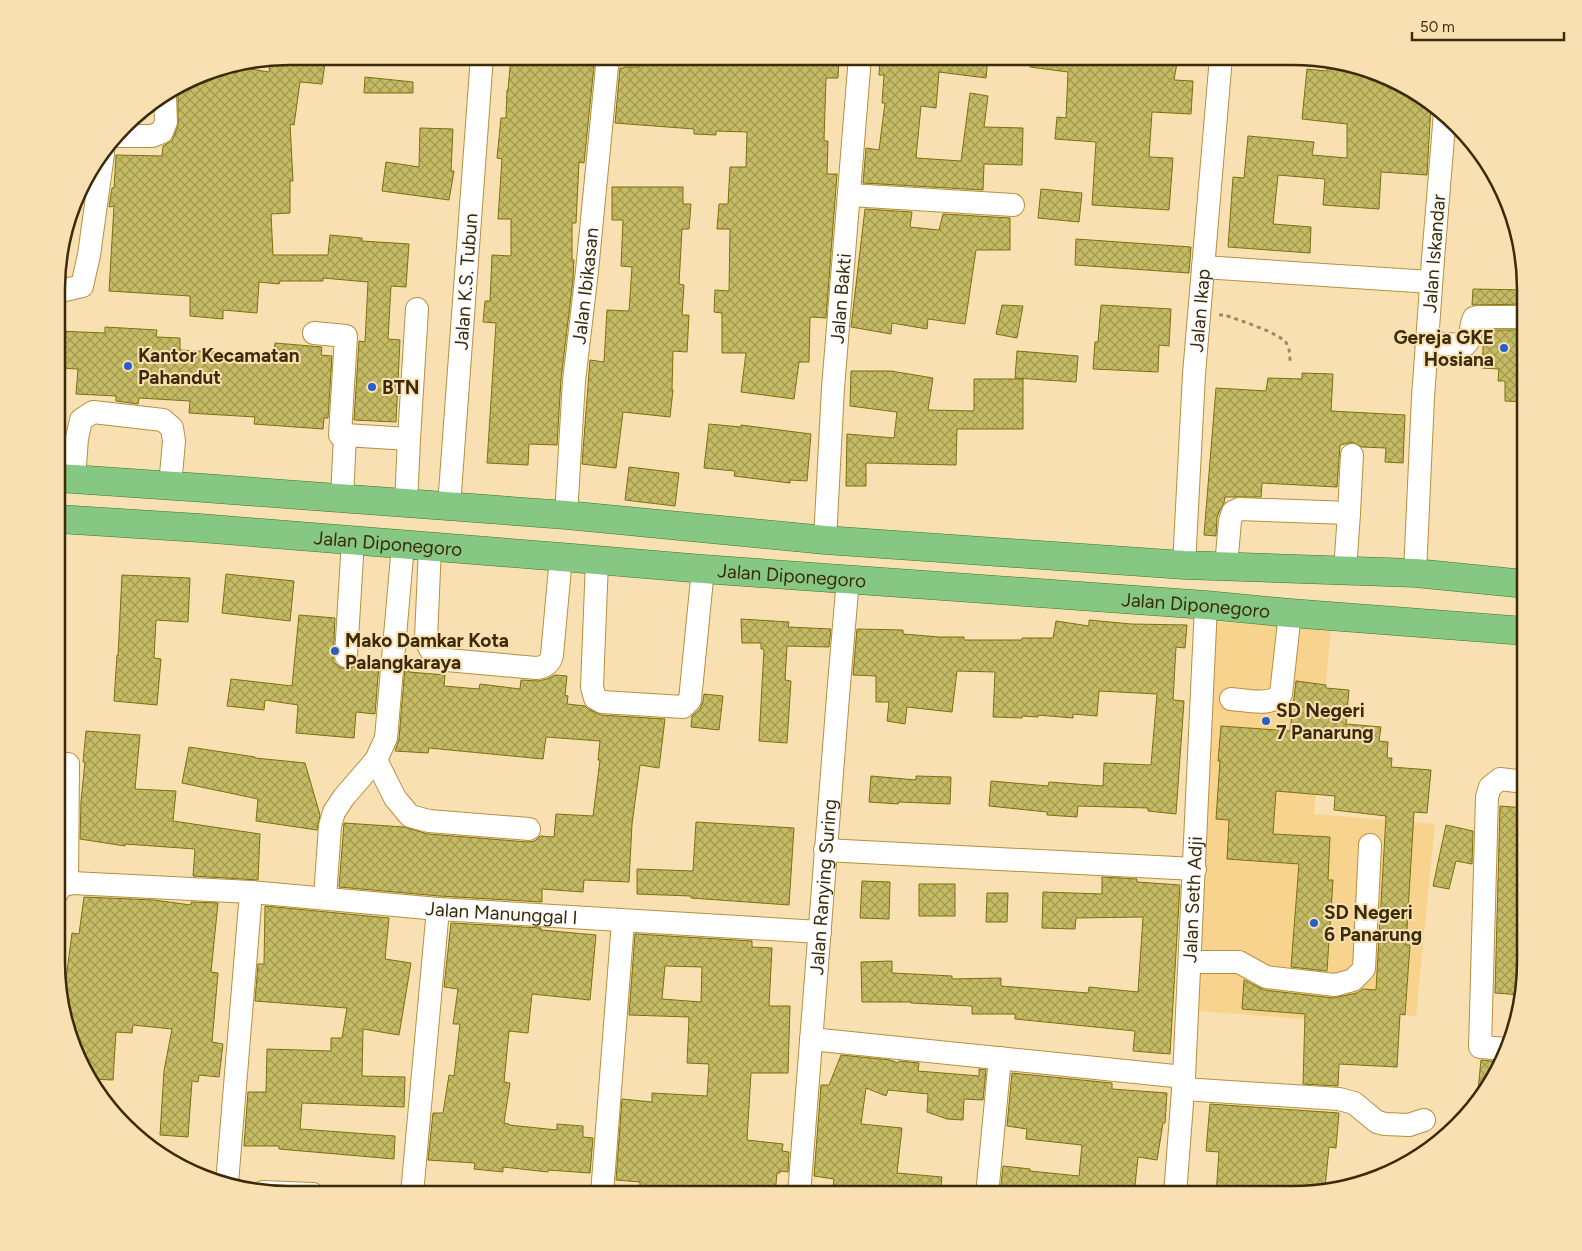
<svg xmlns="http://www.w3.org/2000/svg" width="1582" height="1251" font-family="Figtree,sans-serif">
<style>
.built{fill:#f8d38e}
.building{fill:url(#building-cross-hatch);stroke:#7c710c;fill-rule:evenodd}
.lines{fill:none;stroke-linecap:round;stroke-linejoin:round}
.minor-casing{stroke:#b88f3e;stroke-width:24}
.major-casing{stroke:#387822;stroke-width:29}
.path{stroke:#9e8960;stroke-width:3;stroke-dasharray:4 4;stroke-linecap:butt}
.minor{stroke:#fff;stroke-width:22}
.major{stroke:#86c783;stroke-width:28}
.poi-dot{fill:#285ecc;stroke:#f9e0b2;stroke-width:2}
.labels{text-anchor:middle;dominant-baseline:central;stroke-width:4;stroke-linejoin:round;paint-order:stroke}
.street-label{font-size:19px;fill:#3c2b08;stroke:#f9e0b2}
.poi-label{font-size:19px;font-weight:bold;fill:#3c2b08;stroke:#f9e0b2;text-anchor:start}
.rim{fill:none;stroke:#3c2b08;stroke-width:2.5}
</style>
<defs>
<pattern id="building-cross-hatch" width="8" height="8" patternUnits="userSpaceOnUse" patternTransform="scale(1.25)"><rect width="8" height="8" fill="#c5bb65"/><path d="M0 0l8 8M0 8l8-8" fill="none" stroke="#a19851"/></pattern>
</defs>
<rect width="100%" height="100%" fill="#f9e0b2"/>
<path class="built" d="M1214,622L1331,628L1314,814L1435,824L1416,1016L1366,1012L1364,1024L1199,1011Z"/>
<path class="building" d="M511,56L544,59V62L594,66L584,163L579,162L576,223H572V260H574L573,280L561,379L557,445L529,444L528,465L487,463L496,323L483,322L485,301H490L492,255L511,256V219H498L502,159L497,158L501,118H506L507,90H508Z
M639,56L839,57L838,78H826L824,141H828L827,174H837L826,318L810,317L809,362H799L794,399L741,392L746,353H722V313L714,312L715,290L729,291L730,229H717L719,204H728L730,167H746L747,132L716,131V135L694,134V129L615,123L620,68H624V67H639Z
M282,57L325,63L322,84L300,82L294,125L290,124L293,181H290V213L271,214L273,255H328L330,235L362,238V241L409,244L406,287L391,286L388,339L400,340L396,422L354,420L359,341L365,342L368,282L323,278V281H280L279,284L259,282L257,313L223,310V319L190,316V296L109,291L114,206L109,207L112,188H114L116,155L162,156L163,146L172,141L178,126V96L176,90L214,69L232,66L269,72L270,59Z
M880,57H988L986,78L939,72L936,108L921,106L916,158L961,161L970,93L988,96L984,127L1023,128L1022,165L984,164L983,190L863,183L866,148L879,150L885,103H882L884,75H879Z
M1030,57H1178L1174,80L1193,81L1191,114L1152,112L1149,157L1173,158L1169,210L1092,205L1096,142L1055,139L1057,117L1066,118L1068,72L1030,67Z
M1328,61L1382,74L1431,105L1427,175L1381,172L1379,209L1323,205L1325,179L1278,175L1273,224L1311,227L1310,253L1228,247L1233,177L1244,178L1248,136L1314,142L1312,155L1347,158V124L1302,119L1307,69L1327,71Z
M365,77L413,82V93H364Z
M420,128L453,129L451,171H454L449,200L382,191L386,162L419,167Z
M612,187H683V204H691L689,229H682L679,284L684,285L682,315H689L687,352L673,351L672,390H673L670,417L623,412L616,468L582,464L590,360L604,362L607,310L629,311L632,267L621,266L623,220H612Z
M1041,189L1082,193L1079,222L1038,218Z
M865,209L912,212L910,227L939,230L943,214L1010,218V250H976L965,324L928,319L927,329L892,323L891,334L851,327Z
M1076,239L1191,247L1189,273L1075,265Z
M1473,289L1526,290V304L1472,305Z
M1002,305L1023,306L1017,338L996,334Z
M1101,305L1171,309L1169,346L1159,345L1158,372L1093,369L1095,342H1098Z
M105,327L157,330L156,337L180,338V350L233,353V359L265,361V353H274L275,343L322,347L321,355L332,356L328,418H324L323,429L254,424L255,417L189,413L190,401L139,398L138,404L116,401V396L76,394L78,369L58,368V331L105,333Z
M1484,330H1526V402L1505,401V381H1498L1499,369L1482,368Z
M1017,351L1078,356L1076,382L1015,378Z
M851,371H891L933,378L928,410L974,411V379H1023V429H957L956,465L866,463V486H846L847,434L894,438L897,412L850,406Z
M1302,373L1333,374L1331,411L1405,415L1403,463L1385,462L1386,448L1362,447L1353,442L1340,445L1337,487L1262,483L1261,497H1225L1224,503L1221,508L1217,517L1216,536L1204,535L1216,388L1266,391L1268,378L1302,379Z
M709,424L741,427V425L811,434L807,481L790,480V483L734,476L735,471L704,468Z
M629,467L679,473L675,506L625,500Z
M226,574L294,581L290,621L222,613Z
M122,575L190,578L188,622L156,620L154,658L161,659L157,705L114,701L117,655L118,656Z
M299,615L335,618L333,661L339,667L345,669L351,668L357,663L379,665L375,714L356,712L354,738L296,733L298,705L265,700L264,710L227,706L231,679L292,686Z
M741,619L789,622L788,627L831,629L829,647L787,646L785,680L791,681L787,743L759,741L764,649H761V643H742Z
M1089,620L1131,624L1187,625L1185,648L1176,647L1173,700L1184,701L1176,814L1148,811V808L1078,806L1077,817L1047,815V812L989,806L991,781L1048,786L1049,782L1103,786L1104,763L1151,765L1157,694L1099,691L1097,716L1073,714V718L1038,715V717L1022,716V718L993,717L995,672L957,671L952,712L907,707L905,724L887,721L889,702H876V676L853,675L857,629L903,630V634L939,637H964V640H1022V638H1053L1056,621L1089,626Z
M405,667H409V672L445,675L444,686L479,689L480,684L520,689L521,680L538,681L547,679L555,675L567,676L565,695L568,696L567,704L585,706L588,709L601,715L665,719L659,768L640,765L632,824L629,882L584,880L583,892L542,889V902L439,896L339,887L344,823L404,827L428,834L528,842L535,841L540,836L554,837L556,814L593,816L600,760H598L600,741L546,737L543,759L429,748L428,753L395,751L399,739Z
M1296,681L1326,685V688L1349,690L1346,724L1381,727L1379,741L1388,742L1387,758H1392L1391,767L1431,770L1427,813L1414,812L1406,945H1410L1405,1015L1400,1014L1397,1067L1339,1064L1338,1086L1303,1084L1305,1014L1242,1009L1244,980L1264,990L1333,998L1357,993L1363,989L1376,990L1386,816L1334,810L1335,796L1276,791L1273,834L1330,837L1328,880H1333L1327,971L1291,967L1299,864L1227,859L1229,820L1216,819L1220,761H1218L1221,726L1290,731Z
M704,694L723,696L719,730L691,727L692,716L700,709L703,701Z
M86,731L140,735L135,789L176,791L173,821L260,834L258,880L193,876L195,849L125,844V846L80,839L81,801L85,762H83Z
M189,747L255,757V758L305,763L320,815L317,830L256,821L258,799L182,783Z
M871,776L916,780V776L951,777L950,804L899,802L898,804L869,802Z
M1500,806L1525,808V977L1521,995L1495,993Z
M696,822L794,828L789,905L691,898V896L637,894V869L693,871Z
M1446,825L1473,831L1472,864L1456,861L1449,889L1433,886Z
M1102,877L1137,879V882L1180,885L1170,1054L1133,1051L1135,1031L1015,1019V1014H972V1006L911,1003V1002H862L861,962L892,961V973L952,976V979L1001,978V986L1088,993L1089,987L1138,992L1143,917L1076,918L1075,929L1042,928L1043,892L1102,894Z
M862,881L890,882L889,919L860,918Z
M919,884H955V916H919Z
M987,893H1008L1007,922H986Z
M84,897L154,900L191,905V902L218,903L211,972L218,973L212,1042L223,1044L219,1077L199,1075L198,1082L192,1081L188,1137L160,1135L164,1071L172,1029L133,1025L132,1033L116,1032L113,1080L91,1079L80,1065L63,1002L72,933L79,934Z
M265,906L389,918L385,959L411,963L399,1035L363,1029L362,1076L405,1077L404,1107L302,1103L300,1129L395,1136L394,1159L279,1149V1146H244L248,1092H266L267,1049L331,1051V1038H342L347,1008L255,1001L258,964H264Z
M451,923L541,928V930L596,935L590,1000L532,994L528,1033L509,1031L504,1082L510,1083L504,1123L509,1124V1125L557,1130V1124L583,1126V1137L593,1138L590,1173L548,1170V1172L503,1167V1172L474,1169L475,1163L428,1160L433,1113H443L449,1075L454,1076L460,1024H453L458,989L444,987Z
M635,934L752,941V947L772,948L769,1006H790L788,1073H751L747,1140L783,1144L782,1151L789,1152L788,1172L780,1171V1173H777L775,1194H695L696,1190L640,1187V1182L616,1180L622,1099L652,1102V1093L707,1096L709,1064L687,1063L689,1017L629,1015ZM665,966L702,967L701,1002L662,999Z
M841,1055L890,1060L898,1063L899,1061L919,1063L918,1071L979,1076V1069L986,1070L983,1100L964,1099L963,1120L947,1119L927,1112L928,1094L888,1090L886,1096L866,1088L861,1124L902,1128L897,1173L942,1177L940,1195H832L834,1179L814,1176L821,1085H829Z
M1481,1060L1501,1062L1477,1100Z
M1012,1073L1112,1083V1089L1167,1093L1165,1123H1163L1157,1160L1138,1157L1134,1195H1000L1003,1166L1030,1169V1171L1079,1176L1082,1145L1026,1139L1027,1129L1007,1126Z
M1210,1104L1339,1113L1336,1148L1329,1147L1325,1188L1293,1195H1216L1219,1152L1206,1151Z"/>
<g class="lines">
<g class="minor-casing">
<g id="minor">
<path d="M118,136H152L162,132L166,122L165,97"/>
<path d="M850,195L1013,205"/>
<path d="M1203,267L1431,282"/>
<path d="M58,290H65L82,286L89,255L103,154"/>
<path d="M314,333L346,336L340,435H345"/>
<path d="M1427,343L1465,345C1473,338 1469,327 1474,318L1478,317H1526"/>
<path d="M409,439L417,309"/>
<path d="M74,479L77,438L81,420L93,412L163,420L172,428L174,441L170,486"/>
<path d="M342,498L345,435L409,439L406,503"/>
<path id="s1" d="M449,506L482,56"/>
<path d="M1349,513L1352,455"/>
<path id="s2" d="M566,515L574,381L587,271L608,56"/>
<path id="s3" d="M825,540L833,388L860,57"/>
<path d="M430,547L426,638C429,652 434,655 447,660L536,668C545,667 550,664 552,655L561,557"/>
<path d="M597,561L592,687L595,698L602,702L683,707L690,700L703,569"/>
<path id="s4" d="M1184,565L1194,374L1221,57"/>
<path d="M1226,566L1230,521L1233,512L1239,509L1349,513L1345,571"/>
<path id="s5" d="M1415,573L1423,397L1433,259L1445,113"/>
<path d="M346,656L353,540"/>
<path d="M1231,699C1246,700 1271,707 1281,694L1290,613"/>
<path d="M376,760L395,798L410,816L429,821L529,829"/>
<path d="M825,850L1195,869"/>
<path d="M67,884L68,764"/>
<path id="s6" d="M57,893L61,886L72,883L251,892L438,909L820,932"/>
<path d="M325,898L330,826L334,812L344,797L376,760L386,738L403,545"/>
<path d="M1190,962H1239L1266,977L1335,985L1353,980L1364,969L1370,845"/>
<path d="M811,1039L1184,1077"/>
<path d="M1509,1049L1480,1047L1487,797L1490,787L1500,779L1525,782"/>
<path d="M1183,1089L1339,1099L1354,1103L1377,1122L1385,1124L1409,1125L1424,1120"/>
<path d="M227,1183L251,892"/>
<path d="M263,1192L313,1194"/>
<path d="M412,1194L438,909"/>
<path d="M602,1194L623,921"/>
<path id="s7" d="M799,1195C815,989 830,784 848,579"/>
<path d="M987,1195L1000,1058"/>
<path id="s8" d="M1175,1195L1184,1077L1206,605"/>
</g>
</g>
<g class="major-casing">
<g id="major">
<path d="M58,478L204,488L566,515L825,540L1184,565L1415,573L1526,584"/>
<path id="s9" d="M58,519L200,528L561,557L703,569L1206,605L1290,613L1525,631"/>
</g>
</g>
<path class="path" d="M1219,315H1225C1238,320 1281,333 1287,344C1290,349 1290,358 1290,364"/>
<use href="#minor" class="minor"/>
<use href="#major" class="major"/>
</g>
<g class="poi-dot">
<circle cx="1504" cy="348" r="5"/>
<circle cx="128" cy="366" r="5"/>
<circle cx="372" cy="387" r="5"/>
<circle cx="335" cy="651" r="5"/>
<circle cx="1266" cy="721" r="5"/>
<circle cx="1314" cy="923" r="5"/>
</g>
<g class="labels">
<g class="street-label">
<text stroke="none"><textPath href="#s5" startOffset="320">Jalan Iskandar</textPath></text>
<text stroke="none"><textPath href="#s1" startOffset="225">Jalan K.S. Tubun</textPath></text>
<text stroke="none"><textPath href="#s2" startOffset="230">Jalan Ibikasan</textPath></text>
<text stroke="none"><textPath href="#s3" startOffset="242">Jalan Bakti</textPath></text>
<text stroke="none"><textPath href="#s4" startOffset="255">Jalan Ikap</textPath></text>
<text stroke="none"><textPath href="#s9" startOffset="331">Jalan Diponegoro</textPath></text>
<text stroke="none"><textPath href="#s9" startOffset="736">Jalan Diponegoro</textPath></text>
<text stroke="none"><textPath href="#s9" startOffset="1141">Jalan Diponegoro</textPath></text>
<text stroke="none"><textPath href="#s7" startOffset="309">Jalan Ranying Suring</textPath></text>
<text stroke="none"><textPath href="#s8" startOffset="296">Jalan Seth Adji</textPath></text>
<text stroke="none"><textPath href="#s6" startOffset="450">Jalan Manunggal I</textPath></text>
</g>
<g class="poi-label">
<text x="1494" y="337" text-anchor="end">Gereja GKE<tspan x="1494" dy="22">Hosiana</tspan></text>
<text x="138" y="355">Kantor Kecamatan<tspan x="138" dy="22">Pahandut</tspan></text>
<text x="382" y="387">BTN</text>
<text x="345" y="640">Mako Damkar Kota<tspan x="345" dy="22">Palangkaraya</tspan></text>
<text x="1276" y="710">SD Negeri<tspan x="1276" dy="22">7 Panarung</tspan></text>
<text x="1324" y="912">SD Negeri<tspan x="1324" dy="22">6 Panarung</tspan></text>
</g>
</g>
<path d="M0 0H1582V1251H0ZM289 65H1293A224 224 0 0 1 1517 289V962A224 224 0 0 1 1293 1186H289A224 224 0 0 1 65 962V289A224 224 0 0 1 289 65Z" fill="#f9e0b2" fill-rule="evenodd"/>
<path class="rim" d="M289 65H1293A224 224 0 0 1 1517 289V962A224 224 0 0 1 1293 1186H289A224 224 0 0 1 65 962V289A224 224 0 0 1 289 65Z"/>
<path d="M1412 32v8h152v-8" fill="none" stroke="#3c2b08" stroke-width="2.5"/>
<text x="1420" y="32" font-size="15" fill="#3c2b08" stroke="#f9e0b2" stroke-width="4" paint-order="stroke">50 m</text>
</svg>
